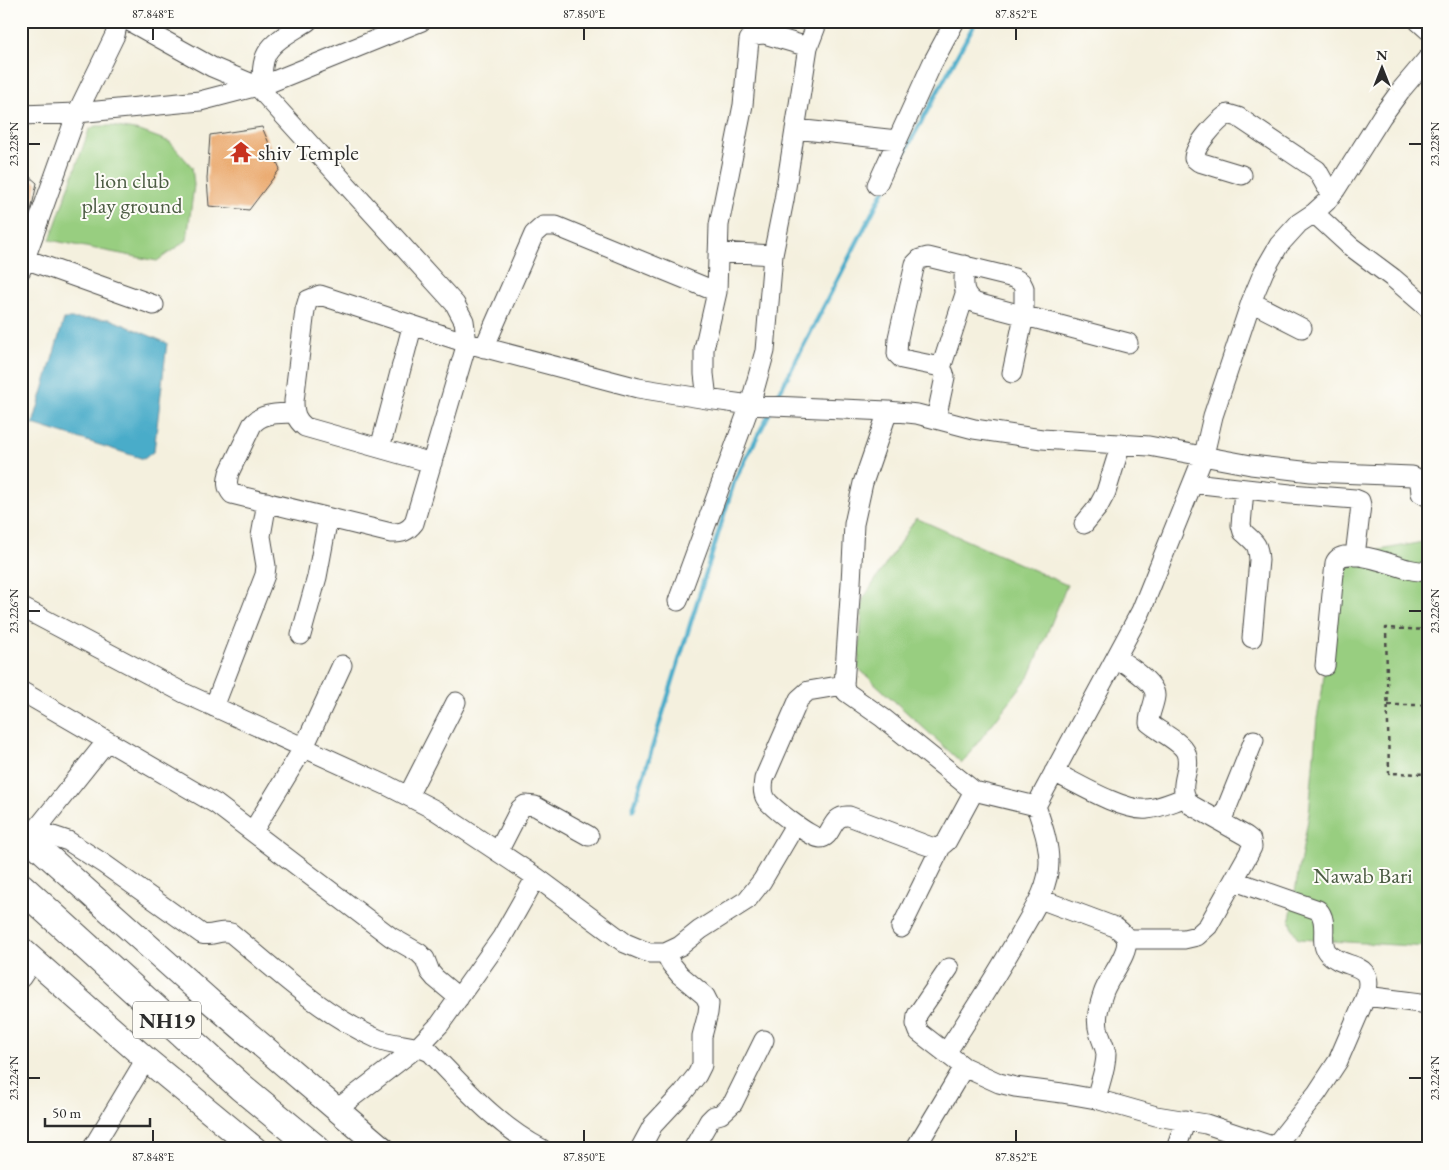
<svg xmlns="http://www.w3.org/2000/svg" width="1449" height="1170" font-family="'EB Garamond',serif">
<style>
.green{fill:#98ce80;stroke:#627c56}
.water{fill:#4aacc9;stroke:#3a6c7a}
.lines{fill:none;stroke-linecap:round;stroke-linejoin:round}
.stream{stroke:#4aacc9;stroke-width:4.5}
.building{fill:#ebac72}
.minor-casing{stroke:#494946;stroke-width:21}
.major-casing{stroke:#494946;stroke-width:26}
.highway-casing{stroke:#494946;stroke-width:30}
.path{stroke:#494946;stroke-width:2.5;stroke-dasharray:4 4;stroke-linecap:butt}
.minor{stroke:#fff;stroke-width:19}
.major{stroke:#fff;stroke-width:24}
.highway{stroke:#fff;stroke-width:28}
.ticks{fill:none;stroke:#2b2b2b;stroke-width:2}
.labels{text-anchor:middle;dominant-baseline:central;stroke-width:4;stroke-linejoin:round;paint-order:stroke}
.shield{fill:#fdfcf7;stroke:#6a6a68;stroke-width:1}
.shield-label{font-size:21px;font-weight:bold;fill:#2b2b2b}
.poi-label{font-size:22px;fill:#2b2b2b;stroke:#fdfcf7;text-anchor:start}
.park-label{font-size:22px;fill:#4c5c44;stroke:#fdfcf7}
.neatline{fill:none;stroke:#2b2b2b;stroke-width:2}
.ticks-label{font-size:12px;text-anchor:middle;fill:#2b2b2b}
</style>
<rect width="100%" height="100%" fill="#fdfcf7"/>
<filter id="ink" filterUnits="userSpaceOnUse"><feTurbulence type="fractalNoise" baseFrequency=".02" numOctaves="2"/><feDisplacementMap in="SourceGraphic" scale="10" xChannelSelector="R" yChannelSelector="G"/><feConvolveMatrix kernelMatrix="1 2 1 2 8 2 1 2 1" color-interpolation-filters="sRGB"/></filter>
<filter id="wash" filterUnits="userSpaceOnUse"><feTurbulence type="fractalNoise" baseFrequency=".0096" numOctaves="4" result="noise"/><feDisplacementMap in="SourceGraphic" scale="20" xChannelSelector="R" yChannelSelector="G"/><feGaussianBlur stdDeviation="1.12" result="paint"/><feColorMatrix in="noise" values="0 0 0 0 0 0 0 0 0 0 0 0 0 0 0 0 0 1.4 0 .05"/><feComposite in="paint" operator="in"/></filter>
<g filter="url(#wash)">
<rect width="100%" height="100%" fill="#f4f0de"/>
<path class="green" d="M95,126H112L140,131L170,142L192,167L194,185L187,240L157,261L50,240L89,130Z
M916,518L1067,585L1030,675L962,763L858,668L863,599Z
M1428,541V947L1298,939L1293,930L1290,919L1309,814L1317,718L1322,692L1337,558Z"/>
<path class="water" d="M64,319H110L167,343L154,451L144,459L33,424Z"/>
<g class="lines">
<path class="stream" d="M889,181L976,21
M775,401L885,188
M633,810L734,482L771,410"/>
</g>
<g id="blocks">
<path class="building" d="M262,127L280,169L249,210L209,206L207,179L210,135Z
M21,169L37,183L25,239L21,243Z"/>
</g>
</g>
<g filter="url(#ink)">
<use href="#blocks" fill-opacity="0" stroke="#494946" stroke-width="1"/>
<g class="lines">
<g class="minor-casing">
<path id="minor" d="M129,21L212,67L257,86L455,304L464,321L467,343L414,523C407,532 402,533 391,533L232,494C226,487 227,482 229,473L252,425C262,412 279,414 294,413
M1418,21L1428,30
M262,84C262,74 262,62 267,53C275,39 295,30 308,21
M21,115L77,113L200,101L269,83L422,21
M795,129L897,140
M1242,175L1199,162L1194,158C1195,145 1217,121 1228,114L1238,117L1317,170L1326,186L1333,193
M877,185L932,64L955,21
M1314,213L1350,246L1393,278L1428,308
M718,252L773,255
M25,259L154,305
M965,265C964,281 960,294 976,303L1128,343
M21,270L77,113L115,35L118,21
M1251,302L1302,328
M484,348L534,234L543,226H556L717,292
M941,368L965,294
M707,399L704,374V349L717,292L719,225L743,105L749,40L753,35L764,34L808,47
M888,411L863,483L854,524L851,583L844,685L846,692L883,718L974,791L1036,806
M936,419L945,377C944,371 942,368 936,366L902,359L897,354L898,338L915,264L920,259L928,257L1014,278L1021,282L1024,288V316L1012,373
M380,448L412,327
M432,463L305,427C296,420 294,413 294,401L305,310L308,300L320,295L467,343L638,388L707,399L750,405L888,411L917,414L974,429L1042,439L1149,446L1251,465L1311,472L1412,476C1421,479 1420,485 1421,493L1428,497
M1193,483L1290,494L1355,499L1360,501L1361,505L1355,556
M1244,490L1241,525L1243,532C1255,543 1258,543 1259,560L1252,638
M1084,524L1098,507L1106,492L1121,444
M678,601L750,405L765,351L773,255L784,200L808,47L818,21
M21,607L184,693L388,786L435,810L536,877L625,943L649,953H665L680,946L700,930L747,900L762,881L795,825
M301,635L317,577L328,518
M1117,658C1127,665 1156,683 1155,696C1154,706 1149,713 1149,723C1158,731 1182,742 1186,753C1193,772 1174,786 1191,805L1246,836L1251,840L1252,847L1249,853L1208,926L1197,936L1184,939H1126
M1325,666L1335,563C1343,544 1394,566 1408,569C1415,571 1421,571 1428,572
M844,685L808,691L799,699L764,779C763,785 762,793 766,799C771,807 811,838 820,838C833,838 830,814 849,816L923,844C934,848 938,850 947,841L974,791
M21,691L216,804L391,937L419,953L425,959L430,972L435,978L459,998
M214,707L265,575L266,566L261,536L267,502
M1054,772C1076,783 1124,812 1147,809C1160,808 1172,802 1184,798
M408,796L456,702
M1221,822L1254,740
M21,829L44,833L68,841L104,864L202,934C213,937 220,929 231,933C277,971 323,1015 378,1039C395,1046 414,1044 430,1052C465,1088 497,1126 542,1149
M35,831L107,741
M253,831L304,747L342,665
M498,852L520,809L525,805L535,806L589,836
M1235,881L1318,910C1330,922 1318,943 1328,953C1345,971 1376,959 1366,996L1338,1061L1317,1093L1275,1146
M1040,899L1115,927C1119,930 1124,933 1126,938C1131,953 1107,979 1103,994C1099,1006 1095,1019 1099,1032C1101,1040 1105,1046 1106,1054C1106,1069 1099,1085 1096,1099
M901,928L941,847
M21,978L33,960
M1366,996L1428,1004
M946,1053C971,1015 995,978 1017,939C1030,915 1049,890 1049,862C1049,843 1042,824 1036,806L1141,611L1204,455L1213,416L1251,302L1264,271L1279,245L1299,223L1314,213L1326,202L1336,189L1382,116L1401,90L1428,58
M964,1067L999,1083L1015,1087L1062,1093L1096,1099L1156,1116L1206,1124L1281,1149
M337,1109L419,1046L440,1024L502,937L536,877
M92,1149L146,1059
M640,1149L653,1125L682,1094L697,1075L702,1065V1036L708,1013L709,1004L705,996L680,975L671,964L665,953
M693,1149L709,1121L714,1116L721,1114L733,1103L764,1040
M915,1149L964,1067L919,1032L916,1024L917,1015L949,968
M1176,1149L1186,1120"/>
</g>
<g class="major-casing">
<path id="major" d="M21,832L211,1002L383,1149
M21,949L146,1059L255,1149"/>
</g>
<g class="highway-casing">
<path id="highway" d="M21,887L241,1087L316,1149"/>
</g>
<path class="path" d="M1428,630L1386,628L1389,773L1428,774
M1388,705H1428"/>
<use href="#minor" class="minor"/>
<use href="#major" class="major"/>
<use href="#highway" class="highway"/>
</g>
</g>
<path class="ticks" d="M153,28V40M584,28V40M1016,28V40M28,144H40M1409,144H1422M28,611H40M1409,611H1422M28,1078H40M1409,1078H1422M153,1130V1142M584,1130V1142M1016,1130V1142"/>
<defs>
<g id="temple-bare" transform="scale(1.725)"><path d="M0-6L5-2H3V0L6.5 2.5H4V6H1.5V3h-3V6H-4V2.5H-6.5L-3 0V-2H-5Z" fill="#c8321e" stroke="#fdfcf7" stroke-width="2.5" paint-order="stroke"/></g>
</defs>
<g fill-rule="evenodd">
<use href="#temple-bare" x="241" y="152"/>
</g>
<g class="labels">
<rect class="shield" x="133" y="1001.5" width="68" height="37" rx="4"/>
<g class="shield-label">
<text x="167" y="1020">NH19</text>
</g>
<g class="poi-label">
<text x="258" y="152">shiv Temple</text>
</g>
<g class="park-label">
<text x="132" y="180">lion club<tspan x="132" dy="25">play ground</tspan></text>
<text x="1363" y="875">Nawab Bari</text>
</g>
</g>
<rect width="1449" height="1170" fill="none" stroke="#fdfcf7" stroke-width="55"/>
<g transform="translate(1382 68)" stroke="#fdfcf7" stroke-width="4" paint-order="stroke">
<path d="M0-4L9 19L0 12L-9 19Z" fill="#2b2b2b"/>
<text y="-8" font-size="14" font-weight="bold" text-anchor="middle" fill="#2b2b2b">N</text>
</g>
<path d="M45 1118v8h105v-8" fill="none" stroke="#2b2b2b" stroke-width="2.5"/>
<text x="52" y="1118" font-size="15" fill="#2b2b2b" stroke="#fdfcf7" stroke-width="4" paint-order="stroke">50 m</text>
<rect x="28" y="28" width="1394" height="1114" class="neatline"/>
<g class="ticks-label">
<text x="153" y="18">87.848°E</text>
<text x="584" y="18">87.850°E</text>
<text x="1016" y="18">87.852°E</text>
<text transform="translate(14 144) rotate(-90)" y="4">23.228°N</text>
<text transform="translate(1435 144) rotate(-90)" y="4">23.228°N</text>
<text transform="translate(14 611) rotate(-90)" y="4">23.226°N</text>
<text transform="translate(1435 611) rotate(-90)" y="4">23.226°N</text>
<text transform="translate(14 1078) rotate(-90)" y="4">23.224°N</text>
<text transform="translate(1435 1078) rotate(-90)" y="4">23.224°N</text>
<text x="153" y="1161">87.848°E</text>
<text x="584" y="1161">87.850°E</text>
<text x="1016" y="1161">87.852°E</text>
</g>
</svg>
